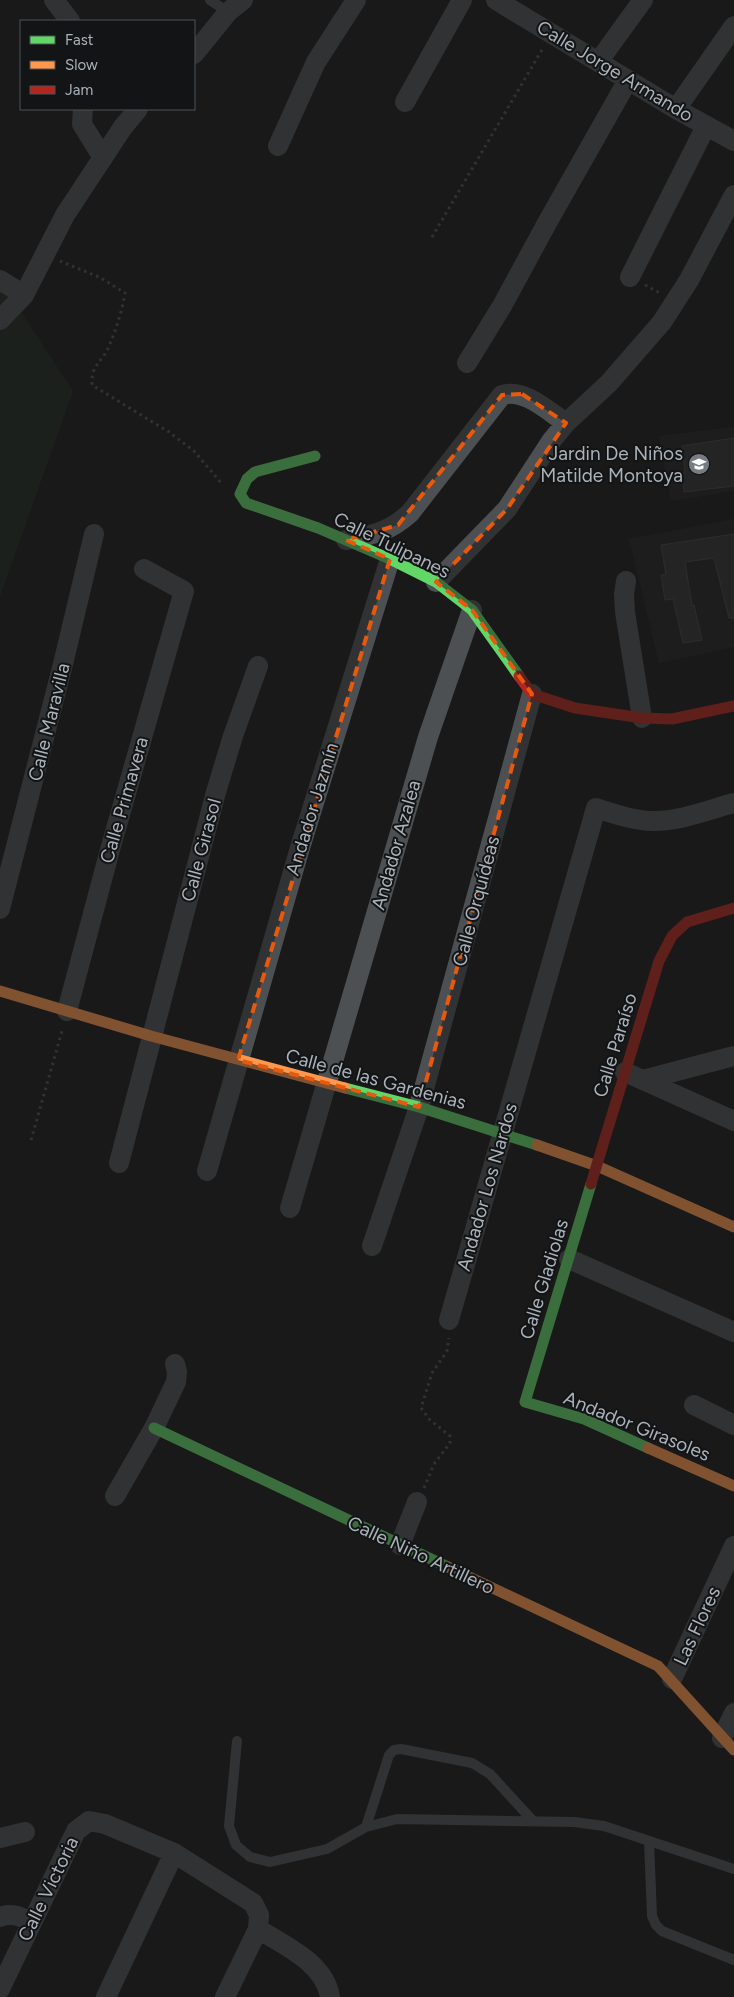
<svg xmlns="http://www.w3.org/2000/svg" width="734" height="1997" font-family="Figtree,sans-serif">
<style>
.built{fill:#232325}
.green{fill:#212821}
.building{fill:#323233;stroke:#414445}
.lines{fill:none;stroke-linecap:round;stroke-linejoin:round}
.path{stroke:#4f5054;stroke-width:3;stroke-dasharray:2.5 4;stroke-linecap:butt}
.lane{stroke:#4d5052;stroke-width:10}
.street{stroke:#4d5052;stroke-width:20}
.fast{stroke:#63d668;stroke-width:11}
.slow{stroke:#ff974d;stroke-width:11}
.jam{stroke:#b3261e;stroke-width:11}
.marked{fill:none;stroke:#e8590c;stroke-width:4;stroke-dasharray:10 6;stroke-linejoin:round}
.labels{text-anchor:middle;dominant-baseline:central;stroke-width:4;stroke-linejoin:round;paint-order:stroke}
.street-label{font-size:19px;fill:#aab2ba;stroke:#131415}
.poi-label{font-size:19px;fill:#aab2ba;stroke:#131415;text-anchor:end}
</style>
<rect width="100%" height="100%" fill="#191919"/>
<path class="built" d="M734,427V491L671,501L659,436Z
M734,519V647L659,663L629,539Z"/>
<path class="green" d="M0,280L73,391L0,596Z"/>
<path class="building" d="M734,438V486L684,492L683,473L685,472L682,446Z
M734,534V618H729L714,558L685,562L692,606L694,605L702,640L683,643L673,599L665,600L661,575L666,574L661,545Z"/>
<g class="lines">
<path class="path" d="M432,237L543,48
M60,261L101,278L125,293C122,312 116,329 109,346C102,363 91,364 92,385L169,432L194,451L222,484
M645,285L660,293
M31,1140L62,1031
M424,1488L434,1464L450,1443V1436L430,1420L421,1408L432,1373L447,1351L449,1338"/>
<path class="lane" d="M210,0L228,12
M237,1741L229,1826L236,1845L250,1857L270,1862L327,1849L366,1827L397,1819L574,1822L604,1826L734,1869
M366,1827L389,1755L394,1750L401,1749L472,1763L490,1774L533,1821
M649,1841L652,1916L656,1925L662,1931L734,1960"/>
<path class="street" d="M54,0L70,21
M496,0L676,109L734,141
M194,54L228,12L243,0
M598,62L643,0
M405,102L462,0
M83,109L82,124L103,158
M676,109L734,26
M278,146L316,62L356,0
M630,277L706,126
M0,280L24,295
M0,320L24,295L65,215L123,127L138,109
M467,363L502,306L547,223L628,80
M346,540C373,535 389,532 410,513L502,395C524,388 548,411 566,423
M626,581L624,594L625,612L642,718
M436,582L507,509L552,440L566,423L609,383L662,322L689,280L734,195
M0,909L63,664L94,534
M67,1011L111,846L184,591L144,569
M625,1072L734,1121
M643,1080L734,1056
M119,1163L216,792L233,736L258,666
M207,1171L299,851L390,559
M290,1208L428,737L472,610
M372,1246L419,1107L532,694
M569,1259L734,1332
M449,1320L596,808C615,814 634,821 654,821C681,821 708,810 734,803
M694,1405L734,1425
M115,1496L154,1428L176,1382L177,1372L175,1364
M400,1545L417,1502
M672,1679L734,1546
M722,1738L734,1713
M0,1838L25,1832
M0,1917C12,1912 21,1917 32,1922
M0,1989L76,1831L89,1821L105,1824L174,1853L253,1903L259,1915L258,1929C284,1945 325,1963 330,1997
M106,1997L174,1853
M225,1997L258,1929"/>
<path class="fast" d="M315,456L255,472L247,479L240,494L246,503L318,528L390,559L436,582L472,610L519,676
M345,1088L419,1107L537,1145
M591,1184L525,1402L584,1419L648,1448
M154,1428L448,1567"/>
<path class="slow" d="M0,991L151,1036L345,1088
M537,1145L597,1166L734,1227
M648,1448L734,1486
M448,1567L658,1666L734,1750"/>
<path class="jam" d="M519,676L532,694L575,708L642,718L672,719L734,706
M591,1184L659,961L672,936L687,922L734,908"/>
</g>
<path d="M0 0H734V1997H0ZM522,394L566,423L507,509L436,582L472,610L532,694L419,1107L238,1060L390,559L346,540L398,525L502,395Z" fill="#191919" fill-opacity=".55" fill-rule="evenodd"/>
<path class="marked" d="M522,394L566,423L507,509L436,582L472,610L532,694L419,1107L238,1060L390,559L346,540L398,525L502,395Z"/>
<defs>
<g id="school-disc" transform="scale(1.125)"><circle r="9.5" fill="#777c82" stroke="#131415"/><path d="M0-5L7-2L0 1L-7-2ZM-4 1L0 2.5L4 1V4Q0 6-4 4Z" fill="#fff"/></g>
</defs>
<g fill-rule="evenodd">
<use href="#school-disc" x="699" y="464"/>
</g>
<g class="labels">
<g class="street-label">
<text transform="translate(615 71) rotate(31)">Calle Jorge Armando</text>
<text transform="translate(392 545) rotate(26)">Calle Tulipanes</text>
<text transform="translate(49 722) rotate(-76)">Calle Maravilla</text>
<text transform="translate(124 800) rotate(-74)">Calle Primavera</text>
<text transform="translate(312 809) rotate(-73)">Andador Jazmín</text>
<text transform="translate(396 845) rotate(-74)">Andador Azalea</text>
<text transform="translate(201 850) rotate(-75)">Calle Girasol</text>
<text transform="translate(476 901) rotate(-75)">Calle Orquídeas</text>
<text transform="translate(615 1045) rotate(-73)">Calle Paraíso</text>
<text transform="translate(376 1079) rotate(15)">Calle de las Gardenias</text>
<text transform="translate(487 1187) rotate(-74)">Andador Los Nardos</text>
<text transform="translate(544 1279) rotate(-73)">Calle Gladiolas</text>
<text transform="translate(637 1426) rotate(22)">Andador Girasoles</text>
<text transform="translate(421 1555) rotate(25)">Calle Niño Artillero</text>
<text transform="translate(697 1626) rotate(-65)">Las Flores</text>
<text transform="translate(48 1889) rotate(-64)">Calle Victoria</text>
</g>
<g class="poi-label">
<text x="683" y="453">Jardin De Niños<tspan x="683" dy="22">Matilde Montoya</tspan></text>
</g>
</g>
<rect x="20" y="20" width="175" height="90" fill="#131415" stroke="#4f5357"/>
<rect x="30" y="36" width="25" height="8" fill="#63d668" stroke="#4f5357"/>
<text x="65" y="45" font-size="15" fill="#aab2ba">Fast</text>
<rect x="30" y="61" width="25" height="8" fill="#ff974d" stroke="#4f5357"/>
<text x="65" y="70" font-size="15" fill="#aab2ba">Slow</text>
<rect x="30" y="86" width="25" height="8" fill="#b3261e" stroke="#4f5357"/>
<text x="65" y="95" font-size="15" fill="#aab2ba">Jam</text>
</svg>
